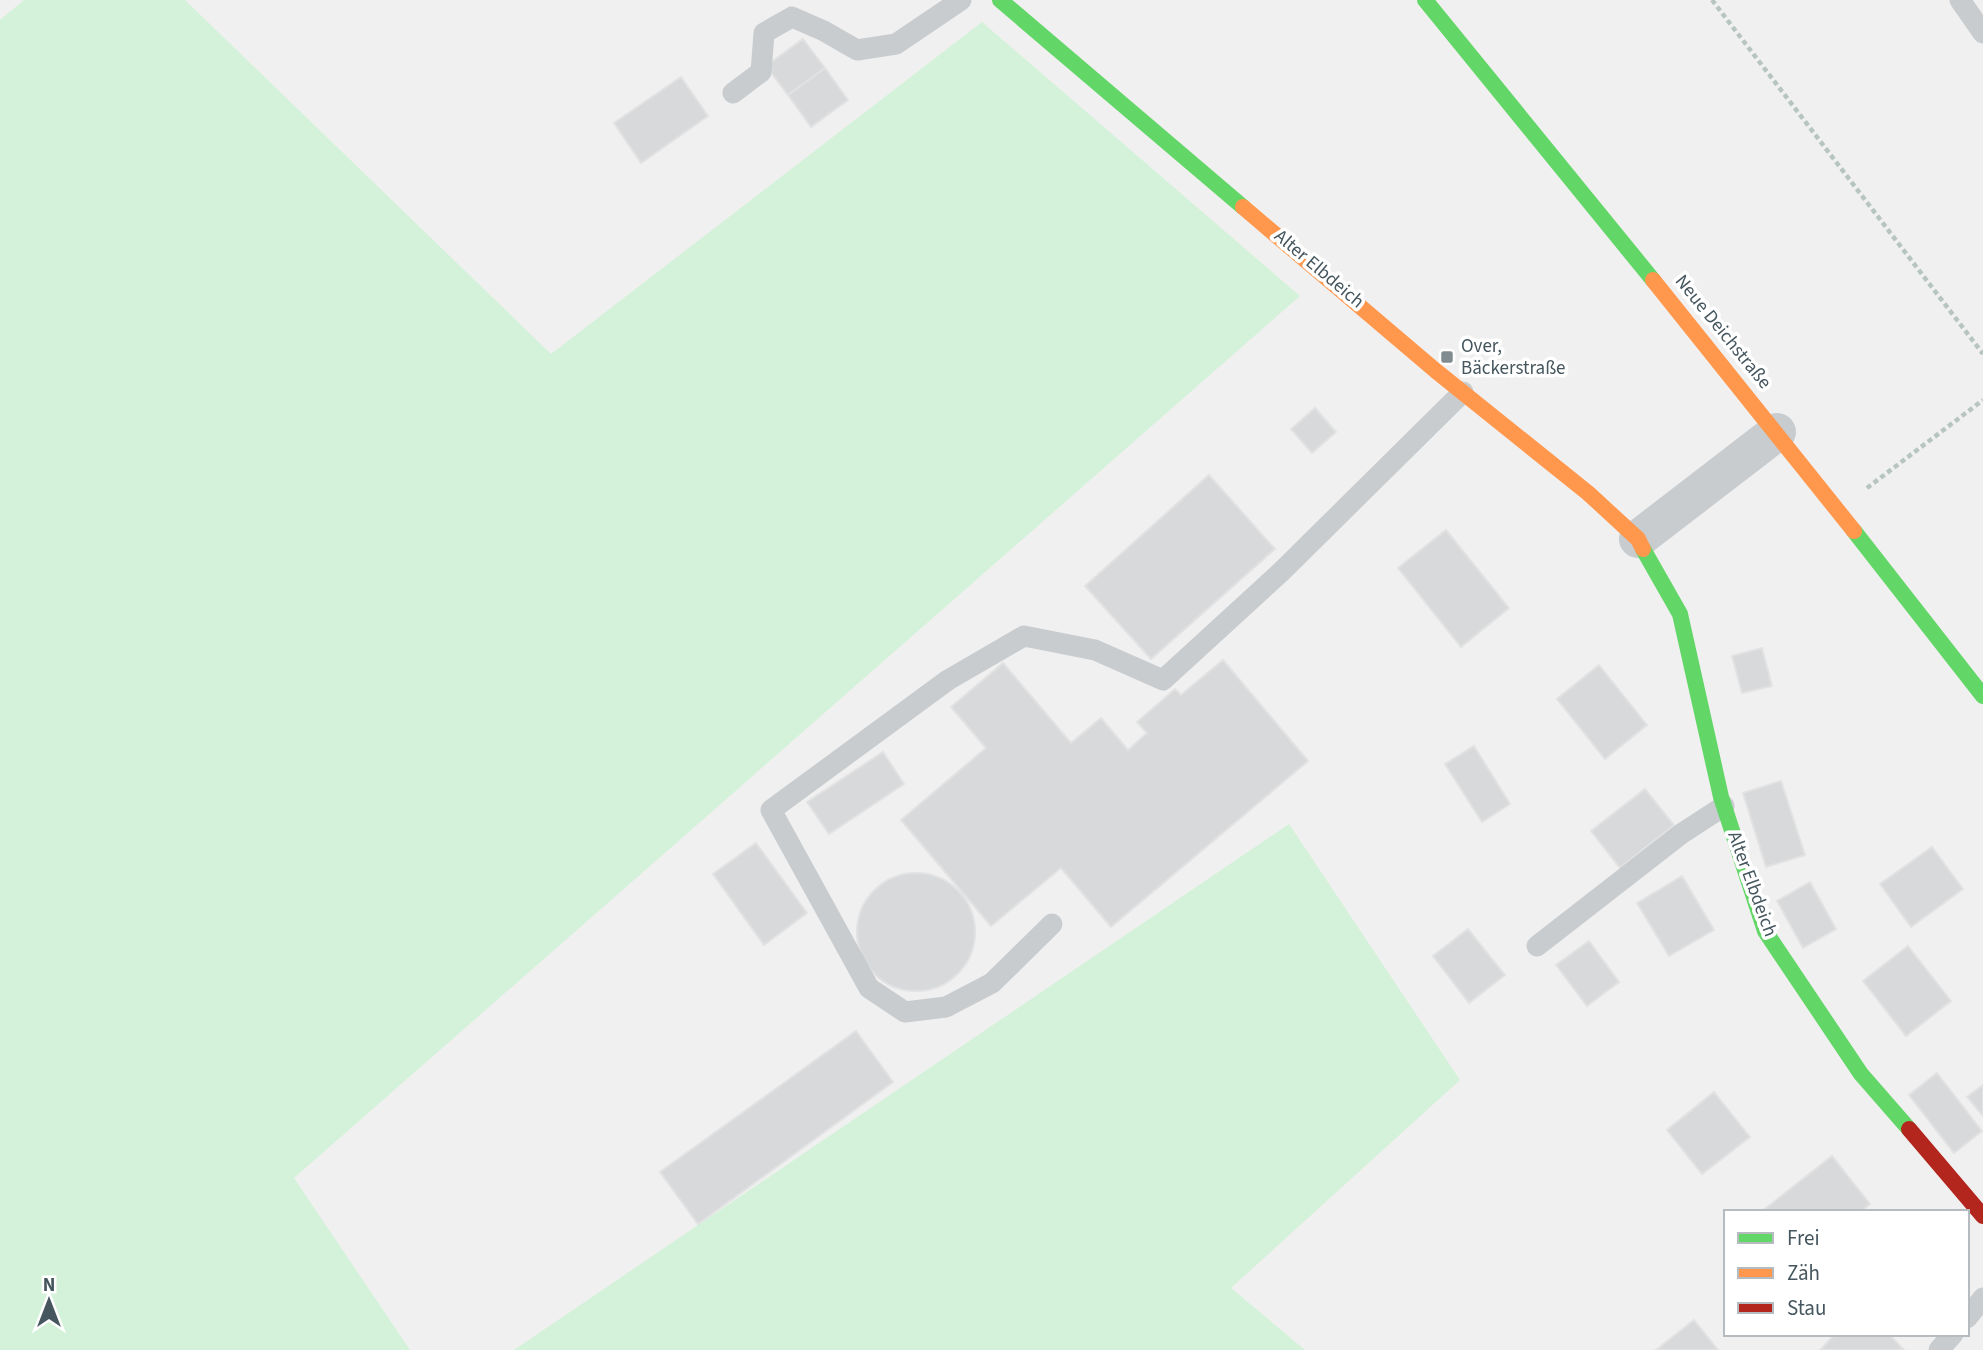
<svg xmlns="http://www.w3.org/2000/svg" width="1983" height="1350" font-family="'Source Sans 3',sans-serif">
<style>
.green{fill:#d3f2d9}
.building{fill:#d7d9da;stroke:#e2e2e3;stroke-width:2}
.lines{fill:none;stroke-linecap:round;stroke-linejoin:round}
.path{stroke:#b7c5bf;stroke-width:4.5;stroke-dasharray:5 3.5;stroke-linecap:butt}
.lane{stroke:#c8ccce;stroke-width:21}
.street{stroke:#c8ccce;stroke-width:38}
.fast{stroke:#63d668;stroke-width:16}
.slow{stroke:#ff974d;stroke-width:16}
.jam{stroke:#b3261e;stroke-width:16}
.poi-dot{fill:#818c91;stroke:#fff;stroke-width:2.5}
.labels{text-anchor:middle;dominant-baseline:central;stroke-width:7;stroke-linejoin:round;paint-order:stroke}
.street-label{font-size:19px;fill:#45565e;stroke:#fff}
.poi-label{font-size:19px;fill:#45565e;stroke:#fff;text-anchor:start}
</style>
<rect width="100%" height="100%" fill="#f1f0f0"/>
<path class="green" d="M24,0H185L551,354L982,22L1300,296L294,1178L410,1350H0V20Z
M1289,824L1460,1080L1231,1288L1305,1350H514Z"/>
<path class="building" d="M803,39L825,68L788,95L766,66Z
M825,68L848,100L811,127L788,95Z
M681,77L708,116L641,163L614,123Z
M1315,408L1336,432L1312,453L1291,429Z
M1209,475L1275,549L1151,659L1085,586Z
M1446,530L1509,608L1461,647L1398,568Z
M1762,648L1772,686L1742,693L1732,656Z
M1223,660L1308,761L1111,927L1061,868L991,926L901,820L986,748L951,707L1003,663L1071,743L1101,718L1128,750L1147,733L1137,722L1175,689L1181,695Z
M1599,665L1647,725L1605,759L1557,699Z
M1474,746L1510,804L1482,822L1445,764Z
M883,752L904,784L829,834L807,802Z
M1781,781L1805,855L1766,867L1743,793Z
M1645,789L1674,825L1620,868L1591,831Z
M756,843L807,913L764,945L713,874Z
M1932,847L1963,889L1911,927L1880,884Z
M857 932a59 59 0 1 1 118 0a59 59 0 1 1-118 0Z
M1682,876L1714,930L1669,956L1637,903Z
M1810,882L1836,929L1803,948L1777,901Z
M1468,929L1505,975L1469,1003L1433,956Z
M1589,941L1619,982L1587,1006L1556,965Z
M1908,946L1951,1001L1906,1036L1863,981Z
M856,1031L893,1082L698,1224L660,1172Z
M1937,1073L1982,1131L1954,1153L1909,1095Z
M1983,1085V1116L1967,1097Z
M1714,1092L1750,1137L1702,1174L1667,1130Z
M1832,1156L1870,1204L1860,1212H1761Z
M1694,1320L1718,1350H1656Z
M1835,1334H1889L1904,1350H1820Z"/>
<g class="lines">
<path class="path" d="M1712,0L1983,354
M1867,488L1983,400"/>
<path class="lane" d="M1960,0L1983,33
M733,93L761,72L764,33L792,17L824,31L857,50L896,44L961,0
M1052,924L992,983L946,1007L905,1012L869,988L771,810L948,680L1024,636L1095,650L1163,680L1281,572L1463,392
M1537,946L1681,834L1724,806
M1967,1318L1983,1298
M1939,1350L1953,1334"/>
<path class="street" d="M1638,539L1777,432"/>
<path class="fast" d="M1000,0L1243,207
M1425,0L1653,280
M1854,531L1983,696
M1643,549L1680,614L1721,797L1765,931L1861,1074L1909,1129"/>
<path class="slow" d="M1243,207L1436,371L1588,493L1638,539L1643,549
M1653,280L1854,531"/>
<path class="jam" d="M1909,1129L1983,1216"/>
</g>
<rect class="poi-dot" x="1440" y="350" width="14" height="14" rx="3.5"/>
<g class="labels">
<g class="street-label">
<text transform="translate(1319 269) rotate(40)">Alter Elbdeich</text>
<text transform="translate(1723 332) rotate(51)">Neue Deichstraße</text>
<text transform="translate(1752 884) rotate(70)">Alter Elbdeich</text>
</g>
<g class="poi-label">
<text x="1461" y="346">Over,<tspan x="1461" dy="22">Bäckerstraße</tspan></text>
</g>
</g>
<rect x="1724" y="1210" width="245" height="126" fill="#ffffff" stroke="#b5bbbf" stroke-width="2"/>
<rect x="1738" y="1233" width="35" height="10" fill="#63d668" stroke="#b5bbbf" stroke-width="2"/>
<text x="1787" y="1245" font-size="21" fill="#45565e">Frei</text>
<rect x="1738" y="1268" width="35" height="10" fill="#ff974d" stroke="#b5bbbf" stroke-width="2"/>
<text x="1787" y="1280" font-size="21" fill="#45565e">Zäh</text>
<rect x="1738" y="1303" width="35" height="10" fill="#b3261e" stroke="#b5bbbf" stroke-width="2"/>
<text x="1787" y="1315" font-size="21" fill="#45565e">Stau</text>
<g transform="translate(49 1301)" stroke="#ffffff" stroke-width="5" paint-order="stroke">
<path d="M0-5L12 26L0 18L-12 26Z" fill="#45565e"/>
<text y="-10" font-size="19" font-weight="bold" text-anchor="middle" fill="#45565e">N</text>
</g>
</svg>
